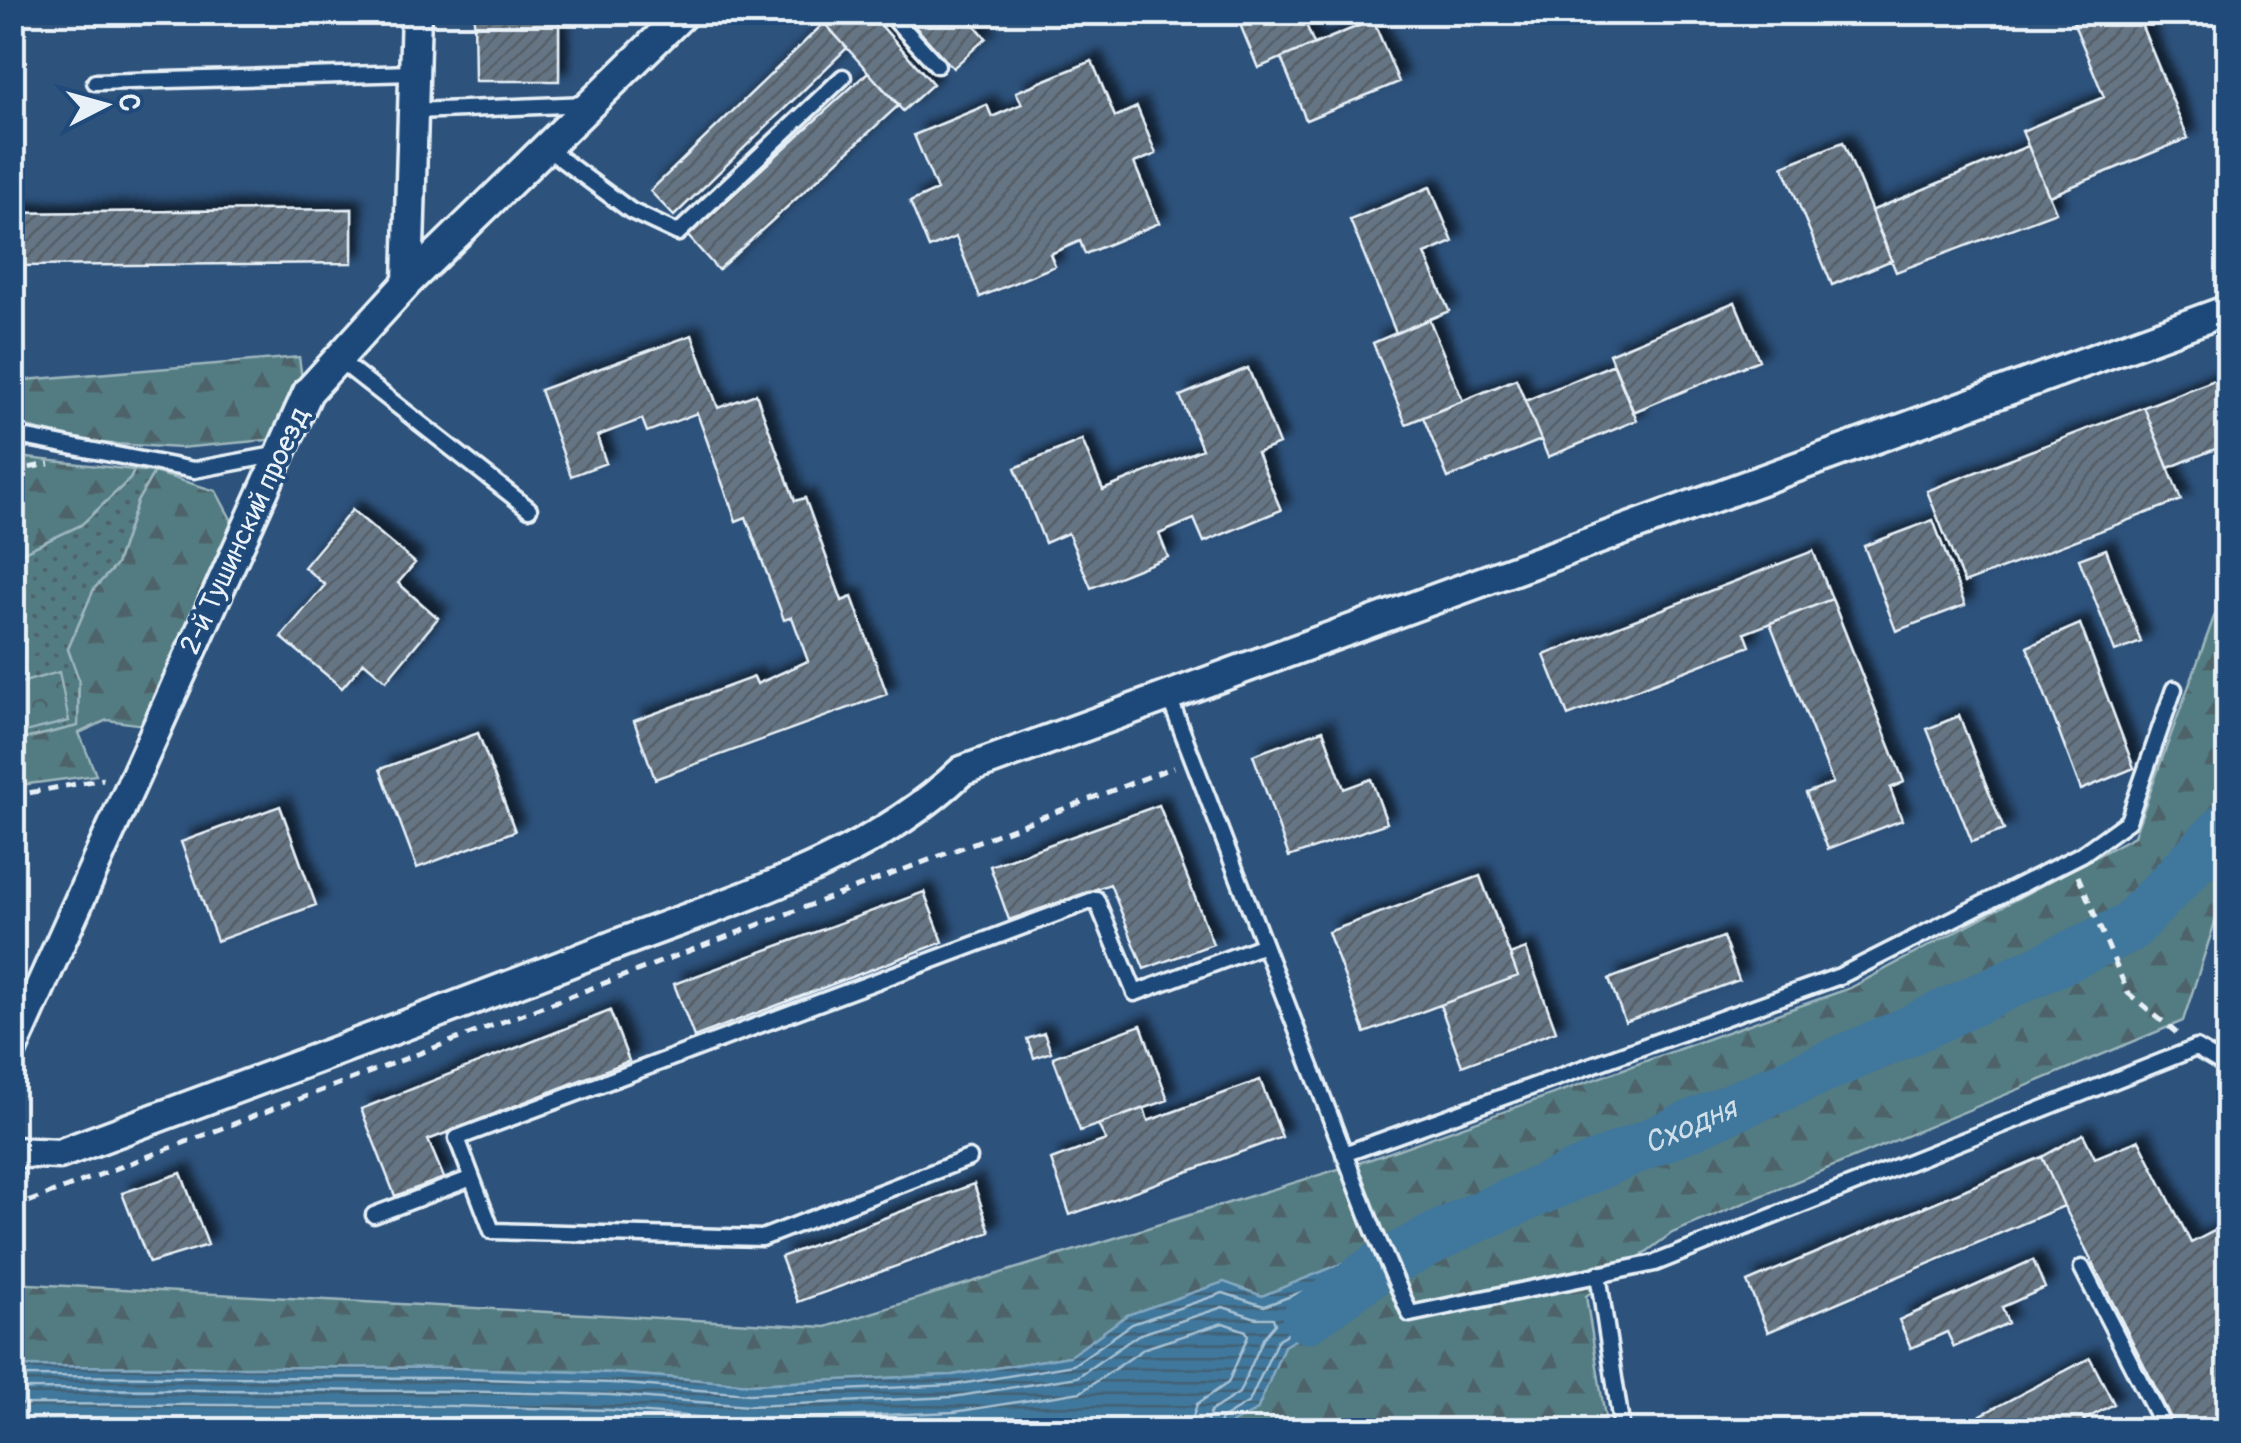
<svg xmlns="http://www.w3.org/2000/svg" width="2241" height="1443" font-family="Pangolin,sans-serif">
<style>
.grass{fill:url(#grass-dots);stroke:#9db6bd;stroke-width:2.5}
.forest{fill:url(#forest-firs);stroke:#9db6bd;stroke-width:2.5}
.park{fill:url(#park-crowns);stroke:#9db6bd;stroke-width:2.5}
.water{fill:url(#water-rules);stroke:#83a8c1;stroke-width:2.5}
.lines{fill:none;stroke-linecap:round;stroke-linejoin:round}
.shore{stroke:#a5c0d3;stroke-width:2.5}
.river{stroke:#40779c;stroke-width:50}
.building{fill:url(#building-hatch);stroke:#e8f1f8;stroke-width:2.5;filter:url(#shadow)}
.lane-casing{stroke:#e8f1f8;stroke-width:21}
.street-casing{stroke:#e8f1f8;stroke-width:35}
.path{stroke:#e8f1f8;stroke-width:5;stroke-dasharray:10 8;stroke-linecap:butt}
.lane{stroke:#1f4a7a;stroke-width:14}
.street{stroke:#1f4a7a;stroke-width:28}
.labels{text-anchor:middle;dominant-baseline:central;stroke-width:8;stroke-linejoin:round;paint-order:stroke}
.street-label{font-size:28px;fill:#e8f1f8;stroke:#1f4a7a}
.water-label{font-size:30px;font-style:italic;fill:#cfdfea;stroke:#1f4a7a}
</style>
<defs>
<pattern id="grass-dots" width="8" height="8" patternUnits="userSpaceOnUse" patternTransform="scale(2.5)"><rect width="8" height="8" fill="#527b82"/><path d="M2 2h.1M6 6h.1" fill="none" stroke="#4d6469" stroke-width="1.8" stroke-linecap="round"/></pattern>
<pattern id="forest-firs" width="22" height="20" patternUnits="userSpaceOnUse" patternTransform="scale(2.5)"><rect width="22" height="20" fill="#527b82"/><path d="M5 1l3.5 6h-7zM16 11l3.5 6h-7z" fill="#4d6469"/></pattern>
<pattern id="park-crowns" width="20" height="18" patternUnits="userSpaceOnUse" patternTransform="scale(2.5)"><rect width="20" height="18" fill="#527b82"/><path d="M2 6a3 3 0 1 1 6 0M12 15a3 3 0 1 1 6 0" fill="none" stroke="#4d6469"/></pattern>
<pattern id="water-rules" width="6" height="5" patternUnits="userSpaceOnUse" patternTransform="scale(2.5)"><rect width="6" height="5" fill="#40779c"/><path d="M0 2.5h6" fill="none" stroke="#436073"/></pattern>
<pattern id="building-hatch" width="6" height="6" patternUnits="userSpaceOnUse" patternTransform="scale(2.5)"><rect width="6" height="6" fill="#657484"/><path d="M-1 1l2-2M0 6l6-6M5 7l2-2" fill="none" stroke="#565e67"/></pattern>
<filter id="shadow"><feDropShadow dx="9" dy="-9" stdDeviation="5" flood-color="#0009"/></filter>
</defs>
<rect width="100%" height="100%" fill="#2d527c"/>
<filter id="ink" filterUnits="userSpaceOnUse"><feTurbulence type="fractalNoise" baseFrequency=".01" numOctaves="2"/><feDisplacementMap in="SourceGraphic" scale="20" xChannelSelector="R" yChannelSelector="G"/><feConvolveMatrix kernelMatrix="1 2 1 2 8 2 1 2 1" color-interpolation-filters="sRGB"/></filter>
<g filter="url(#ink)">
<path class="grass" d="M134,470L154,472L137,502L116,565L94,589L68,649L79,680L78,726L13,742L12,557L81,525L130,479Z"/>
<path class="forest" d="M299,357L303,386L278,439L180,448L97,443L13,424V381Z
M12,456L18,457L134,470L130,479L81,525L13,557Z
M154,472L216,491L233,523L144,725L107,720L79,733L96,775L13,786L12,742L78,726L79,680L68,649L94,589L116,565L137,502Z
M2228,591V882L2183,1021L1672,1233L1586,1296L1607,1430H1219L1257,1410L1284,1346L1348,1261L1262,1296L1224,1282L1127,1315L1070,1356L953,1375L750,1384L612,1373L450,1368L13,1366L12,1283L826,1327L1371,1159L1850,988L2134,836L2214,617Z"/>
<path class="park" d="M59,672L69,721L13,735V685Z"/>
<path class="water" d="M1348,1261L1371,1297L1284,1346L1257,1410L1219,1430H13V1366L450,1368L612,1373L750,1384L953,1375L1070,1356L1127,1315L1224,1282L1262,1296Z"/>
<g class="lines">
<path class="shore" d="M12,1376L450,1378L612,1383L749,1394L954,1385L1073,1365L1132,1324L1223,1293L1264,1306L1345,1276L1354,1295L1278,1339L1249,1402L1221,1419L1217,1430
M12,1389L450,1391L611,1395L749,1406L953,1397L1077,1377L1138,1335L1223,1307L1256,1318H1273L1275,1324L1264,1337L1239,1393L1211,1411L1204,1430
M12,1404L450,1406L610,1410L748,1421L954,1412L1081,1392L1145,1348L1223,1323L1246,1331L1248,1336L1228,1383L1197,1404L1189,1430"/>
<path class="river" id="s1" d="M1307,1318L1379,1267L1464,1223L1898,1036L2129,928L2228,825"/>
</g>
<path class="building" d="M474,12H559V81H475Z
M815,12H869L933,84L903,111Z
M902,12H963L986,38L953,68Z
M1235,12H1301L1314,44L1258,68Z
M2069,12H2136L2188,138L2049,196L2022,131L2104,97Z
M1373,20L1399,82L1306,120L1281,58Z
M824,23L847,48L674,216L650,191Z
M1092,61L1115,117L1137,107L1156,154L1134,163L1159,223L1085,254L1080,241L1050,254L1055,266L980,297L956,237L929,248L910,202L937,190L914,135L987,105L992,117L1022,104L1016,92Z
M868,72L899,105L718,270L688,236Z
M1843,142L1892,260L1832,285L1783,166Z
M2028,146L2056,212L1896,272L1871,211Z
M1430,187L1453,242L1425,254L1449,311L1396,333L1350,220Z
M352,209V263L12,266V213Z
M1735,302L1759,360L1633,412L1609,354Z
M1429,319L1463,401L1406,424L1373,343Z
M692,335L718,408L756,394L795,501L805,498L842,601L852,597L887,694L655,779L634,721L754,677L757,684L808,661L792,617L784,620L746,517L736,521L697,413L647,432L642,419L597,436L606,463L571,476L540,390Z
M1614,364L1637,420L1548,457L1525,401Z
M1248,368L1279,444L1257,453L1281,510L1204,542L1194,519L1159,534L1168,557L1091,588L1068,533L1045,543L1015,468L1082,440L1103,490L1202,449L1180,396Z
M2228,375V444L2168,468L2144,407Z
M1516,379L1541,440L1448,478L1423,417Z
M2144,407L2181,500L1964,583L1927,491Z
M352,510L415,563L398,583L438,618L386,681L364,662L342,688L281,637L325,585L304,567Z
M1933,520L1965,605L1896,631L1864,546Z
M2106,549L2141,642L2115,652L2079,559Z
M1813,551L1832,599L1745,633L1750,646L1568,716L1544,655Z
M1832,599L1904,782L1890,788L1902,820L1828,849L1806,793L1833,783L1770,623Z
M2080,624L2134,768L2081,790L2027,647Z
M1959,716L2004,830L1972,842L1927,729Z
M1323,730L1344,789L1371,779L1387,823L1289,857L1253,755Z
M478,733L515,831L417,868L380,769Z
M1159,805L1213,944L1144,969L1110,884L1009,920L990,866Z
M280,806L316,905L217,941L181,842Z
M1480,876L1518,976L1365,1033L1328,932Z
M924,892L943,942L694,1037L674,984Z
M1723,937L1739,980L1625,1022L1609,979Z
M1526,949L1556,1031L1462,1066L1440,1005L1518,976L1510,955Z
M610,1011L629,1061L428,1140L444,1178L395,1196L361,1109Z
M1141,1025L1168,1100L1080,1131L1053,1057Z
M1044,1033L1051,1052L1034,1058L1027,1039Z
M1260,1080L1282,1137L1070,1215L1051,1160L1106,1140L1098,1125L1144,1108L1148,1121Z
M2083,1134L2095,1158L2139,1140L2191,1243L2224,1226L2228,1235V1430H2177L2064,1206L2042,1157Z
M2042,1157L2064,1206L1768,1332L1747,1282Z
M181,1173L208,1245L149,1263L122,1193Z
M974,1184L990,1232L798,1302L781,1257Z
M2033,1260L2045,1288L2002,1307L2008,1323L1954,1347L1947,1332L1911,1348L1899,1320Z
M2090,1358L2114,1404L2084,1420L2090,1430H1989L1981,1415Z"/>
<g class="lines">
<g class="lane-casing">
<path id="lane" d="M888,12L937,65
M95,82L414,73
M414,111L588,104
M546,148L631,211L678,233L843,77
M338,359L529,509
M12,435L194,470L280,454
M1169,697L1374,1231L1410,1314L1655,1263L2196,1048L2228,1067
M1344,1154L1840,976L2082,854L2128,821L2174,689
M472,1178L492,1231L762,1238L969,1158
M374,1215L472,1178L457,1138L1096,899L1135,993L1264,945
M2082,1268L2165,1430
M1598,1274L1622,1430"/>
</g>
<g class="street-casing">
<path id="street" d="M408,282L416,12
M12,1050L308,392L408,282L685,12
M12,1152L59,1154C244,1085 429,1018 612,946C732,900 867,862 962,771L2228,310"/>
</g>
<path class="path" d="M12,471L49,464
M12,796L103,779
M2078,876L2128,993L2179,1035
M12,1208L1174,767"/>
<use href="#lane" class="lane"/>
<use href="#street" class="street"/>
</g>
</g>
<g class="labels">
<g class="street-label">
<text transform="translate(245 531) rotate(-65)">2-й Тушинский проезд</text>
</g>
<g class="water-label">
<text stroke="none"><textPath href="#s1" startOffset="430">Сходня</textPath></text>
</g>
</g>
<rect width="2241" height="1443" fill="none" stroke="#1f4a7a" stroke-width="50"/>
<rect x="25" y="25" width="2191" height="1393" fill="none" stroke="#e8f1f8" stroke-width="4" filter="url(#ink)"/>
<g transform="translate(105 105) rotate(84)" stroke="#1f4a7a" stroke-width="8" paint-order="stroke">
<path d="M0-8L18 38L0 25L-18 38Z" fill="#e8f1f8"/>
<text y="-15" font-size="28" font-weight="bold" text-anchor="middle" fill="#e8f1f8">С</text>
</g>
</svg>
